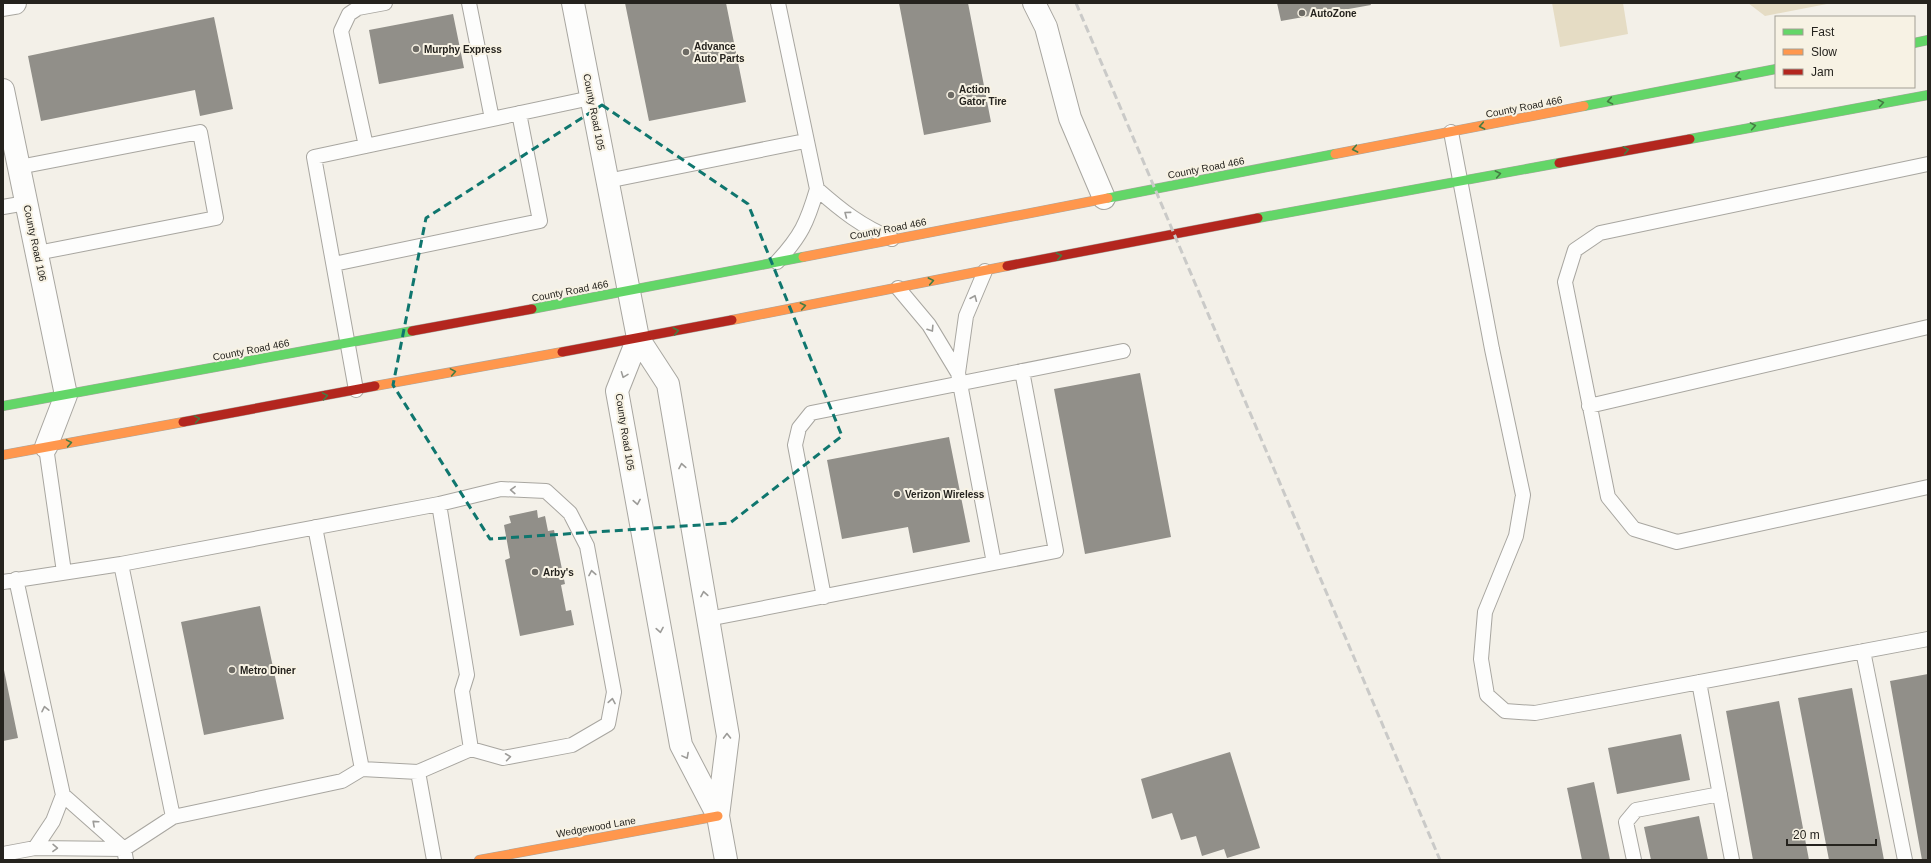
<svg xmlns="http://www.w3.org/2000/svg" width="1931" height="863" font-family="Arial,sans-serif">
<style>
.green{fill:#e5dcc4}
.building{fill:#918f89}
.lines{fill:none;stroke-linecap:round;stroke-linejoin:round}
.lane-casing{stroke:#a8a6a0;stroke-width:16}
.street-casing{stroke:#a8a6a0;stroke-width:24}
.fast-casing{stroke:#a8a6a0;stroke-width:10}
.slow-casing{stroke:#a8a6a0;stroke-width:10}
.jam-casing{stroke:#a8a6a0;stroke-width:10}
.lane{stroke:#fdfdfc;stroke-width:14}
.street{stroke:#fdfdfc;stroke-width:22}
.fast{stroke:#63d668;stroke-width:9}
.slow{stroke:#ff974d;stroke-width:9}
.jam{stroke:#b3261e;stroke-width:9}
.rail{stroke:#cacac8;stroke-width:3;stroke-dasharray:8 4;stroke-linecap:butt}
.oneway{stroke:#447c43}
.oneway2{stroke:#9c9b98}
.marked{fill:none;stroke:#0f766e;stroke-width:3;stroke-dasharray:8 5;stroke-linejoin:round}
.poi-dot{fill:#6d6b65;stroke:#f7f2e4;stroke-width:1.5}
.labels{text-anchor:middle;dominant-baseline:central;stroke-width:4;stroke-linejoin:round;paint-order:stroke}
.poi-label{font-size:10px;font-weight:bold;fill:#25231e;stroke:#f7f2e4;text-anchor:start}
.street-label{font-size:10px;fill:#25231e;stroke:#f7f2e4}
</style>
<rect width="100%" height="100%" fill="#f3f0e8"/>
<path class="green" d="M1552,3H1623L1628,34L1560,47Z
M1748,3H1832L1765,16Z"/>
<path class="building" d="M625,3H726L746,102L649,121Z
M899,3H968L991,122L924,135Z
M1277,3H1370L1371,5L1281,21Z
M453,14L464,68L379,84L369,30Z
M214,17L233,109L200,116L195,90L41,121L28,56Z
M1140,373L1171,537L1085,554L1054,389Z
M949,437L970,542L913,553L908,527L842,539L827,460Z
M537,510L538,518L545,516L548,531L554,530L565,584L561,585L566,611L571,610L574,625L520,636L505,560L510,558L504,525L511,523L509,516Z
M260,606L284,719L204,735L181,622Z
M4,670L18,738L3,741V671Z
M1928,674V860H1922L1890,681Z
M1852,688L1884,860H1829L1798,698Z
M1779,701L1809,860H1753L1726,711Z
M1681,734L1690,780L1617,794L1608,748Z
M1230,752L1260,848L1227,858L1224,849L1202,856L1196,836L1181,840L1172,813L1152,819L1141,779Z
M1594,782L1610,860H1582L1567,788Z
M1699,816L1708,860H1651L1644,827Z"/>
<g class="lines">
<g class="lane-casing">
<path id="lane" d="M469,3L492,119
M778,3L817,189
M1451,132L1492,349L1523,495L1516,536L1485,612L1481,659L1487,695L1505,711L1535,713L1928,639
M366,146L341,31L349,14L358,8L385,3
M1928,164L1600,233L1575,250L1565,282L1608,497L1634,529L1677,542L1928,487
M19,167L200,132L216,218L37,253
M607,181L805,141
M3,207L26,203
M777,262C801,236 807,223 817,189C842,211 861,226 892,239
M334,264L540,221L519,113
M898,288L929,325L958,373L966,316L985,271
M356,390L314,157L591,98
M1589,406L1928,327
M46,447L64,572
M439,504L501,489L546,491L570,513L587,546L614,692L608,724L572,745L503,758L471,749
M315,527L362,769
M994,563L1056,551L1022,371
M121,564L439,504L467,675L462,691L471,749L418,772L362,769L342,781L173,817
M16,579L63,795L124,849
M3,582L121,564L173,817L124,849L126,860
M824,597L795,445L799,428L811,413L1123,351
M708,619L994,563L958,373
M1863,651L1905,860
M1699,682L1732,860
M418,772L434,860
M35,848L53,821L63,795
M3,854L35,848L124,849
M1634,860L1626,822L1636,810L1720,794"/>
</g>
<g class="street-casing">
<path id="street" d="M573,3L638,338L668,384L728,736L718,816
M1034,3L1046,27L1070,118L1104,198
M3,5L15,3
M3,90L66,395L46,447
M638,338L617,391L681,745L718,816L726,860"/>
</g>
<g class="fast-casing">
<path id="fast" d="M1914,43L1928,40
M1584,106L1776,69
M1690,139L1928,95
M1108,198L1335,154
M1258,218L1559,163
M532,309L803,257
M3,406L412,331"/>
</g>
<g class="slow-casing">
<path id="slow" d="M1335,154L1584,106
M803,257L1108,198
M732,320L1007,266
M375,386L562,352
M3,455L183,422
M479,860L718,816"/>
</g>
<g class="jam-casing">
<path id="jam" d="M1559,163L1690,139
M1007,266L1258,218
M412,331L532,309
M562,352L732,320
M183,422L375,386"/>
</g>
<use href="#lane" class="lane"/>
<use href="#street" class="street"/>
<use href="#fast" class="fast"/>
<use href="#slow" class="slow"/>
<use href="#jam" class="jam"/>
<path class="rail" d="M1076,3L1440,860"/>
</g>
<defs><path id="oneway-chevron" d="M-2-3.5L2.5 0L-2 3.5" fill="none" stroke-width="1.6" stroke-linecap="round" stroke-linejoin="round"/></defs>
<g class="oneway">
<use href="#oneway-chevron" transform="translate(1738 76) rotate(169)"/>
<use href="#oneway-chevron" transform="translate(1610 101) rotate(169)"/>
<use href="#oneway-chevron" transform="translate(1881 103) rotate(-10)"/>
<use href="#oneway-chevron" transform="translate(1482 126) rotate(169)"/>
<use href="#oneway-chevron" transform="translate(1753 126) rotate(-10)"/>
<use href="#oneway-chevron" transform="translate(1355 149) rotate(169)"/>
<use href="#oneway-chevron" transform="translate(1626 150) rotate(-11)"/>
<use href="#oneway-chevron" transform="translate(1498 174) rotate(-11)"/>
<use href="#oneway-chevron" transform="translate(1059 256) rotate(-11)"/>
<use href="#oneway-chevron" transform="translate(931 281) rotate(-11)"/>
<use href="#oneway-chevron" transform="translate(803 306) rotate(-11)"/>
<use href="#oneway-chevron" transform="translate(676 331) rotate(-11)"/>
<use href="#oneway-chevron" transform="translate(453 372) rotate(-10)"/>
<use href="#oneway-chevron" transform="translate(325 396) rotate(-10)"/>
<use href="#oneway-chevron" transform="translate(197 419) rotate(-10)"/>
<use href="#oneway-chevron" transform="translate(69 443) rotate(-10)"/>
</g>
<g class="oneway2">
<use href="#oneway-chevron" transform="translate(847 214) rotate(-143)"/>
<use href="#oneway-chevron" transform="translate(974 298) rotate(-67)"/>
<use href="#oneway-chevron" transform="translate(931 329) rotate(57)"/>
<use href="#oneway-chevron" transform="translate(624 375) rotate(111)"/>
<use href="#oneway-chevron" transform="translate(682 466) rotate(-100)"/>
<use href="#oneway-chevron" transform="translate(513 490) rotate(-178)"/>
<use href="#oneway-chevron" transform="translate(637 502) rotate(80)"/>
<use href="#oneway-chevron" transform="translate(592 573) rotate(-100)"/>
<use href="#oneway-chevron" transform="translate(704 594) rotate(-100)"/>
<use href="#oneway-chevron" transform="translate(660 630) rotate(80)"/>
<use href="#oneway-chevron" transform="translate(612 701) rotate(-80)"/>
<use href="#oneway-chevron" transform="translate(45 709) rotate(-102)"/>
<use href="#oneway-chevron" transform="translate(727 736) rotate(-91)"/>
<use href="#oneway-chevron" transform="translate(686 756) rotate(62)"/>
<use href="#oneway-chevron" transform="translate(508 757) rotate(-8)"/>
<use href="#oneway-chevron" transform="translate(95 823) rotate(-138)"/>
<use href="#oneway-chevron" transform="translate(55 848) rotate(1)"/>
</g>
<path class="marked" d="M602,105L748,204L842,436L730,523L490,539L393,385L426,218Z"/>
<g class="poi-dot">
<circle cx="1302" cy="13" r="4"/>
<circle cx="416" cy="49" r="4"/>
<circle cx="686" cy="52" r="4"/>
<circle cx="951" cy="95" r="4"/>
<circle cx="897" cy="494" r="4"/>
<circle cx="535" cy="572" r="4"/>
<circle cx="232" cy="670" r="4"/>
</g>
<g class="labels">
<g class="poi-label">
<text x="1310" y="13">AutoZone</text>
<text x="694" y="46">Advance<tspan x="694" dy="12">Auto Parts</tspan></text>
<text x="424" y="49">Murphy Express</text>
<text x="959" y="89">Action<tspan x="959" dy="12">Gator Tire</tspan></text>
<text x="905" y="494">Verizon Wireless</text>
<text x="543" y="572">Arby's</text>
<text x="240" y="670">Metro Diner</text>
</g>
<g class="street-label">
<text transform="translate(1524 107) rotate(-11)">County Road 466</text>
<text transform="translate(594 112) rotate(79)">County Road 105</text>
<text transform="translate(1206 168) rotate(-11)">County Road 466</text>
<text transform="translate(888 229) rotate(-11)">County Road 466</text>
<text transform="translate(35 243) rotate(78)">County Road 106</text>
<text transform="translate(570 291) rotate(-11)">County Road 466</text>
<text transform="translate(251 350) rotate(-11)">County Road 466</text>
<text transform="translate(625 432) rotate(81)">County Road 105</text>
<text transform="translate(596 827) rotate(-10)">Wedgewood Lane</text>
</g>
</g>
<rect width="1931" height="863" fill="none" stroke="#25231e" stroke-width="8"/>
<rect x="1775" y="16" width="140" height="72" fill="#f7f2e4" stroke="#a39f95"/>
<rect x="1783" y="29" width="20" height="6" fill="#63d668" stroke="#a39f95"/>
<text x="1811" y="36" font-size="12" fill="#25231e">Fast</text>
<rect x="1783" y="49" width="20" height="6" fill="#ff974d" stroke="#a39f95"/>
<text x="1811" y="56" font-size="12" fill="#25231e">Slow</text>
<rect x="1783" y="69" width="20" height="6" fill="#b3261e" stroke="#a39f95"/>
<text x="1811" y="76" font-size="12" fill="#25231e">Jam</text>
<path d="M1787 839v6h89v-6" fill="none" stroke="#25231e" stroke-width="2"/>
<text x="1793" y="839" font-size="12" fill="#25231e" stroke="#f7f2e4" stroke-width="3" paint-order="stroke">20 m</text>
</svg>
